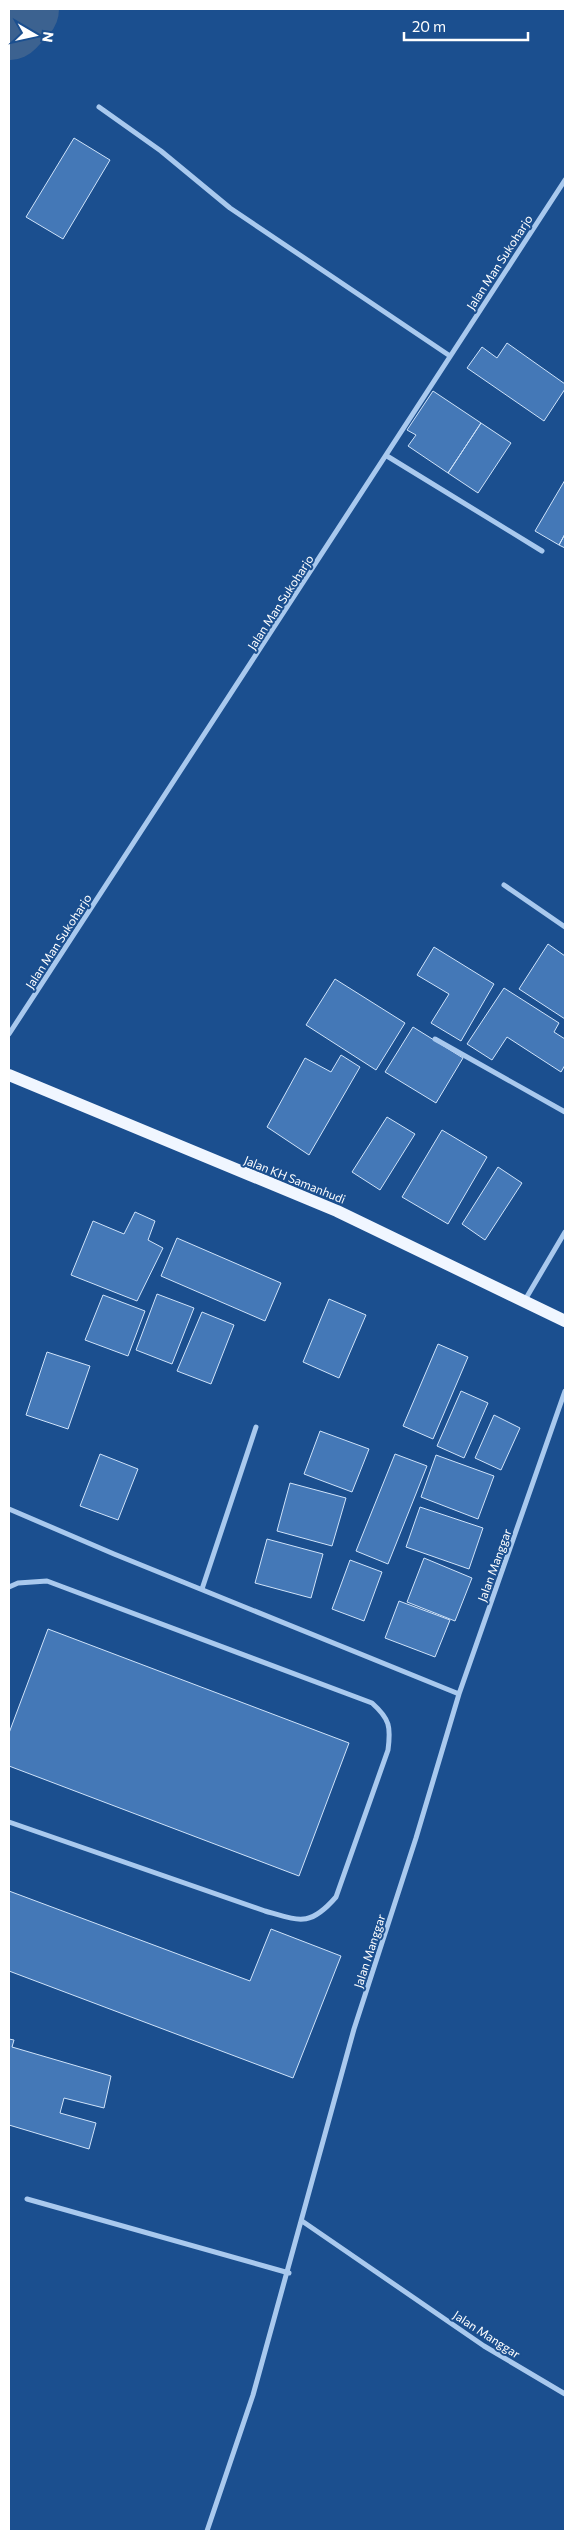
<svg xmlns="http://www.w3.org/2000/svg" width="574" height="2540" font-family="Commissioner,sans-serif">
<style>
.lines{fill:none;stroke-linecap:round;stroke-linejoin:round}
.river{stroke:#3c6290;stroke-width:74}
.building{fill:#4478b7;stroke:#cfe3fa}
.minor{stroke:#a9c9ee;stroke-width:5}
.primary{stroke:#f0f6ff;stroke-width:12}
.labels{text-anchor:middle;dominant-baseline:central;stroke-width:4;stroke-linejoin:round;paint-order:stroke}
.street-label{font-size:12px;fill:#fff;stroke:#1b4f8f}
</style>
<rect width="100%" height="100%" fill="#1b4f8f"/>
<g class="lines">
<path class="river" d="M9,23L22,9"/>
</g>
<path class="building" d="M74,138L110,160L63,239L26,217Z
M507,343L565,384V389L544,421L467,368L482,347L497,358Z
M433,391L481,423L448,473L408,446L416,435L407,430Z
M481,423L511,443L478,493L448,473Z
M565,480V534L559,545L535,531Z
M565,534V548L559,545Z
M548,944L565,956V1019L519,989Z
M434,947L494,984L461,1041L431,1023L449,994L417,975Z
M335,979L405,1023L376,1070L306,1025Z
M504,988L559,1023L554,1032L565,1039V1065L561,1072L507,1037L492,1060L467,1044Z
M413,1027L463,1058L436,1103L385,1072Z
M341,1055L360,1067L309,1155L267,1127L305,1058L331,1072Z
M387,1117L415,1134L380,1190L352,1172Z
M442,1130L487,1157L448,1224L402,1197Z
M498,1167L522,1183L485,1240L462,1224Z
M135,1212L155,1221L148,1240L163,1248L137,1301L71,1275L93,1221L124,1234Z
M177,1238L281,1283L265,1321L161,1276Z
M157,1294L194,1308L172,1364L136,1350Z
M103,1295L145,1311L128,1356L85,1340Z
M329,1299L366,1315L339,1378L303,1362Z
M202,1312L234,1325L211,1384L177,1371Z
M438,1344L468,1357L433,1439L403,1426Z
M47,1352L90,1366L68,1429L26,1415Z
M461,1391L488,1403L464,1458L437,1446Z
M494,1415L520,1428L501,1470L475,1458Z
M320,1431L369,1449L352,1492L304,1474Z
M100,1454L138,1469L118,1520L80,1506Z
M395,1454L427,1466L388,1564L356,1551Z
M436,1455L494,1476L478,1519L421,1497Z
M290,1483L346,1498L332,1546L277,1531Z
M420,1507L483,1528L469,1569L406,1547Z
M267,1539L323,1554L311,1598L255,1583Z
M424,1558L472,1578L455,1621L407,1602Z
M350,1560L382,1572L364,1621L332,1609Z
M399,1601L450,1620L435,1657L385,1638Z
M48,1629L349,1743L299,1876L9,1766V1733Z
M9,1891L250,1981L271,1929L341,1956L293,2078L9,1971Z
M9,2039L14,2040L12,2047L111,2076L104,2108L64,2098L60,2113L96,2123L89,2149L9,2125Z"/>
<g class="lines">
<path class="minor" d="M99,107L161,151L230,208L450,356
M387,456L542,551
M504,885L565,927
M9,1034L565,180
M435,1039L565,1112
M525,1300L565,1232
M9,1509L114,1554L459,1694
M9,1587L18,1583L47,1581L372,1703C390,1719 391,1727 388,1750L336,1897C310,1927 300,1921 265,1911L9,1822
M202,1589L256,1427
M27,2199L289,2273
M302,2221L484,2346L565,2394
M207,2531L253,2395L354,2029L416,1838L459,1694L565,1391"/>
<path class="primary" d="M9,1075L337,1211L565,1321"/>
</g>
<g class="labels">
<g class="street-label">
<text transform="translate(499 262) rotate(-57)">Jalan Man Sukoharjo</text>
<text transform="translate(280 602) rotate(-57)">Jalan Man Sukoharjo</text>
<text transform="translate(58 941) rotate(-57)">Jalan Man Sukoharjo</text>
<text transform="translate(295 1179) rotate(22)">Jalan KH Samanhudi</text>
<text transform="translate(494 1565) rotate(-70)">Jalan Manggar</text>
<text transform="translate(369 1951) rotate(-72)">Jalan Manggar</text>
<text transform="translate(487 2334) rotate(33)">Jalan Manggar</text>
</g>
</g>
<rect width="574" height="2540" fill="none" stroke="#ffffff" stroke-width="20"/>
<g transform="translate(35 35) rotate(99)" stroke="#1b4f8f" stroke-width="4" paint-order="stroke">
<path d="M0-4L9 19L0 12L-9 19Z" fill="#ffffff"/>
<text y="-8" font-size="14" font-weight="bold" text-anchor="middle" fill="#ffffff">N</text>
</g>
<path d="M404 32v8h124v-8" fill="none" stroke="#ffffff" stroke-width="2.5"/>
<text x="412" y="32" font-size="15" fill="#ffffff" stroke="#1b4f8f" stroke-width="4" paint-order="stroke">20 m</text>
</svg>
